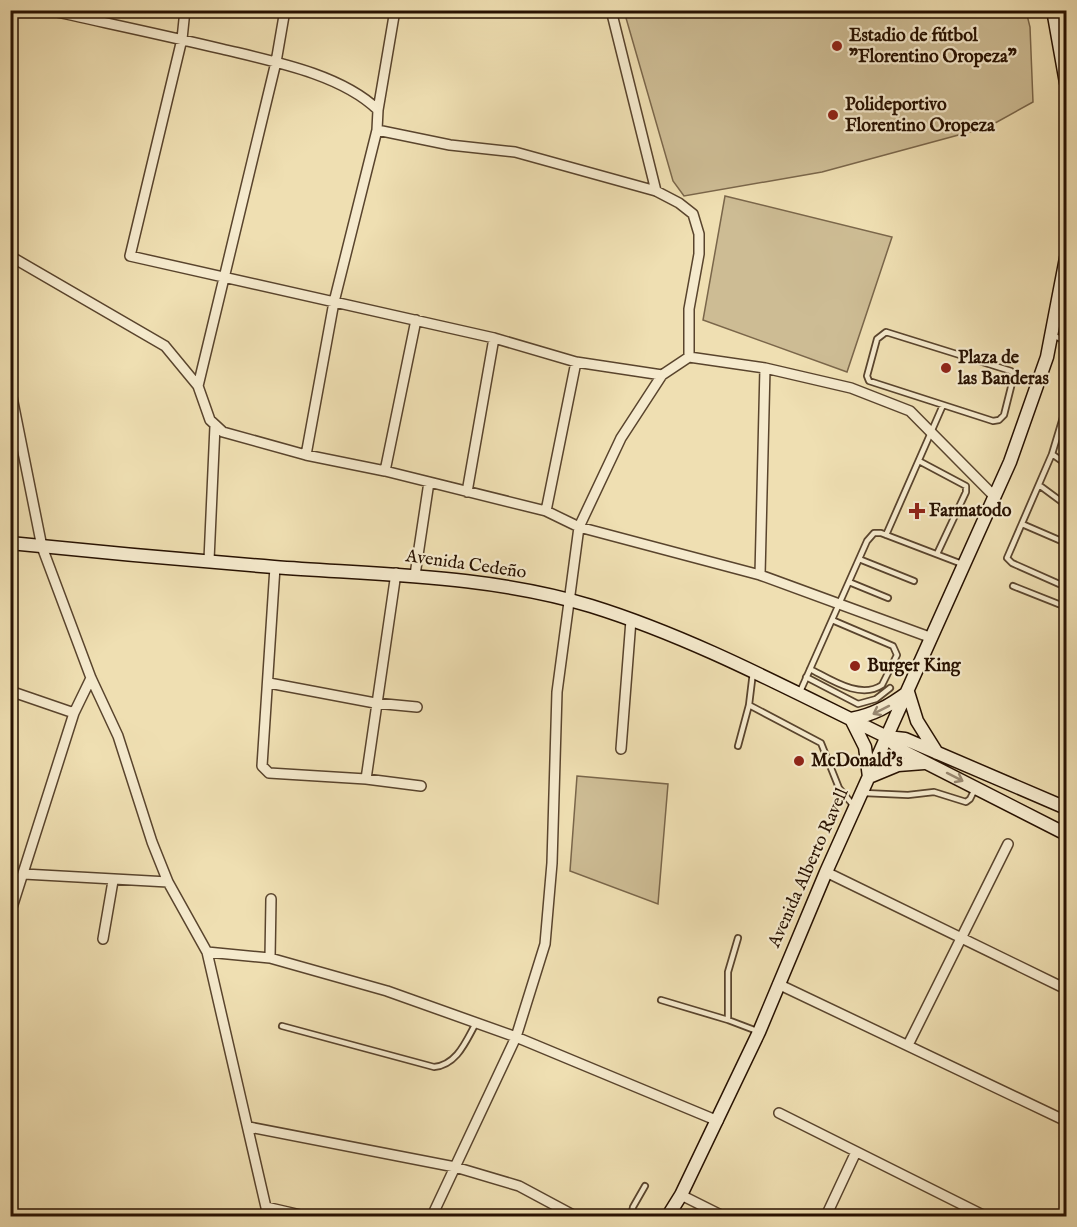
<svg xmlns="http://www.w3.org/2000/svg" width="1077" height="1227" font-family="'IM FELL English',serif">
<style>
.pitch{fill:#cdbc94;stroke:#7a664a;stroke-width:1.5}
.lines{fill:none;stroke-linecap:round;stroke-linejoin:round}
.lane-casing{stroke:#59442d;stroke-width:8}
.street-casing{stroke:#59442d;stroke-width:12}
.secondary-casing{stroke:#271101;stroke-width:15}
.lane{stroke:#f5eacd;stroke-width:4.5}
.street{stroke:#f5eacd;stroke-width:9}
.secondary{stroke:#f5eacd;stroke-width:12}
.oneway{stroke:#988871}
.poi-dot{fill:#8f2418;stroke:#f5eacd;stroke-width:2}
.labels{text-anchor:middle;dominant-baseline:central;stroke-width:4.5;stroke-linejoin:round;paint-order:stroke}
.poi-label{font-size:18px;font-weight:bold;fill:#271101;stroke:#f5eacd;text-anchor:start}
.street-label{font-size:18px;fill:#271101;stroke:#f5eacd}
</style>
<rect width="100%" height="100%" fill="#efdfb2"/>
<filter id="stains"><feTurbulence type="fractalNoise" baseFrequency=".00333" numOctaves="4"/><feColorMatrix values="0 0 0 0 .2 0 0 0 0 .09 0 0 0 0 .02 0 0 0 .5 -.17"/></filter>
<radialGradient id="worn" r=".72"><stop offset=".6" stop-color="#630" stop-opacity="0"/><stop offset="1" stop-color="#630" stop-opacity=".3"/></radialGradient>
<path class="pitch" d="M624,11H1026L1030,27L1033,102L988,127L822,172L684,196L673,181Z
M725,196L892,237L847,372L703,320Z
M577,776L668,784L658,904L570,871Z"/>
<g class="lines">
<g class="lane-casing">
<path id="lane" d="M886,332L1011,371L1014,375L1004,415L999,420L993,421L869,381L867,376L877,339Z
M1052,335L1066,341
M1064,414L1066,405
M1066,416L1064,414L1052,454L1007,558L1012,563L1066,587
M1052,454L1066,464
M919,461L966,486V492L937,554
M1039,485L1066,505
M1022,524L1066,543
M886,535L943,405
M914,581L859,559L867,541L874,533H881L962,564
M849,582L888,598
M1013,586L1066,607
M810,669C830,679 860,700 882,685L897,655L893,646L832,620
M806,677L858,704L876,699L890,688
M799,694L859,559
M749,705L753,672
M738,746L749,705L821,743L839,788L853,805
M864,793L908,795L934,792L966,802L970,799L975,789
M738,938L728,972V1020L757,1031
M661,1000L728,1020
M282,1026L434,1067C457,1065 466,1041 476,1023
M631,1216L633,1207L645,1186"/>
</g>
<g class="street-casing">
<path id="street" d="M48,10C106,23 164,35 222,49C272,61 341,74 378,110L377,130L450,145L515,152L656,191L679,203L693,214L699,234V254L689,309V357
M185,10L182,39L130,256L494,338L576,362L662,375L689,357L765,368L851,388L910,411L995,497
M611,10L656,191
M378,110L395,10
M10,256L165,346L198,386L210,420L223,432L306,455L385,471L546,511L579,527L760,575L932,638
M198,386L276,62L285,10
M10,387L42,547L91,678L118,736L152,842L168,882L207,952L268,1216
M306,455L334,302L377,130
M385,471L416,320
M467,492L494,338
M546,511L576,362
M209,560L215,426
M275,567L262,766L269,773L366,779L421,786
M415,575L429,482
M760,575L765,368
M269,683L375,703L417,707
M10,691L74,713
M621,749L631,620
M366,779L396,573
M826,872L1066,989
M24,874L168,882
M10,914L74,713L91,678
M103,939L113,881
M207,952L270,958L387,991L516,1037L718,1121
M270,958L271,899
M778,984L1066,1121
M908,1045L1008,844
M779,1113L985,1216
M249,1127L455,1167L519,1186L575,1216
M681,1195L723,1216
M266,1207L305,1216
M432,1216L516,1037L545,944L552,863L557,692L579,527L621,438L662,375
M826,1216L855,1154"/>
</g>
<g class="secondary-casing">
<path id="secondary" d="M1053,10L1066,83
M10,543C98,552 186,560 274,567C380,575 489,575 591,606C694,638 790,690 887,737L899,749L1066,834
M887,737L905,739L1066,808
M924,763L898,765L869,777L865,747L851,719C873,715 889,706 908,692L917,721L937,753
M668,1216L681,1195L759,1032L826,872L1010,462L1047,357L1066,258"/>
</g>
<use href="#lane" class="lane"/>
<use href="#street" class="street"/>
<use href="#secondary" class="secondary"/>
</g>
<defs><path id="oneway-shaft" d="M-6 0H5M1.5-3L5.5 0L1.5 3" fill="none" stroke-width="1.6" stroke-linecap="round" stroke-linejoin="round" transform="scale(1.5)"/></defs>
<g class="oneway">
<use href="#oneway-shaft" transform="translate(881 710) rotate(153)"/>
<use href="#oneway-shaft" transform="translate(955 777) rotate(27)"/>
</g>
<g class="poi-dot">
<circle cx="837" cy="46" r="6"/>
<circle cx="833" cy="115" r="6"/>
<circle cx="946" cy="368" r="6"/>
<path d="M914 502h6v6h6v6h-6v6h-6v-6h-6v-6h6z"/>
<circle cx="855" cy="666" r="6"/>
<circle cx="799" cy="761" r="6"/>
</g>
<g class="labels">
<g class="poi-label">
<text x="849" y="36">Estadio de fútbol<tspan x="849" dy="21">"Florentino Oropeza"</tspan></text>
<text x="845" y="105">Polideportivo<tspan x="845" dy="21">Florentino Oropeza</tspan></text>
<text x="958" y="358">Plaza de<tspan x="958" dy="21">las Banderas</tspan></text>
<text x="929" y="511">Farmatodo</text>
<text x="867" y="666">Burger King</text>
<text x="811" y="761">McDonald's</text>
</g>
<g class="street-label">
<text transform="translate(466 565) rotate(8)">Avenida Cedeño</text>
<text transform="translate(809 868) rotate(-66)">Avenida Alberto Ravell</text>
</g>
</g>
<rect width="1077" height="1227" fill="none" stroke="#efdfb2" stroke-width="36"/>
<rect x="12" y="12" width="1053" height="1203" fill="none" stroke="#271101" stroke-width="3"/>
<rect x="18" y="18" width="1041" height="1191" fill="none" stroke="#271101" stroke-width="1.5"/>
<rect width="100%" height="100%" filter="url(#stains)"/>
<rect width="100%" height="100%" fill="url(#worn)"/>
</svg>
